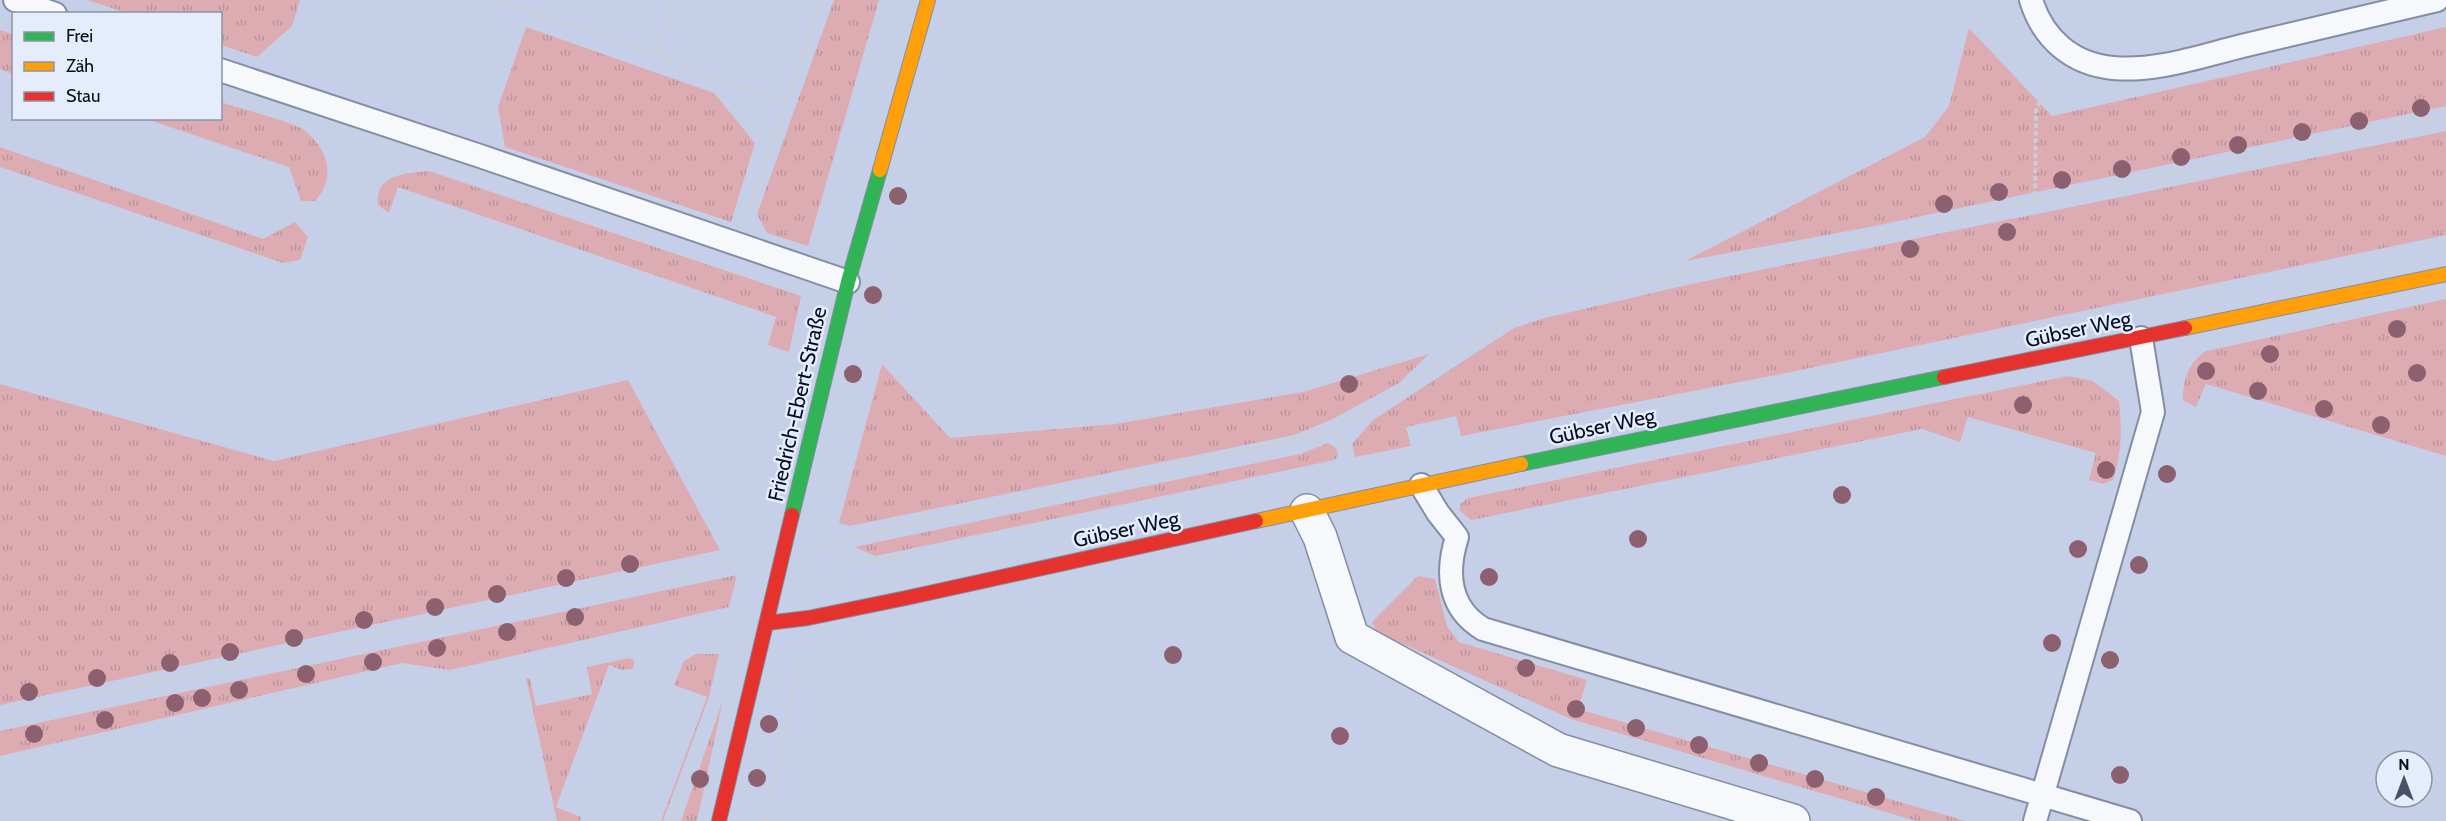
<svg xmlns="http://www.w3.org/2000/svg" width="2446" height="821" font-family="Cabin,sans-serif">
<style>
.grass{fill:url(#grass-tufts)}
.lines{fill:none;stroke-linecap:round;stroke-linejoin:round}
.lane-casing{stroke:#838da4;stroke-width:26}
.street-casing{stroke:#838da4;stroke-width:36}
.fast-casing{stroke:#838da4;stroke-width:16}
.slow-casing{stroke:#838da4;stroke-width:16}
.jam-casing{stroke:#838da4;stroke-width:16}
.path{stroke:#cbced5;stroke-width:4;stroke-dasharray:4.5 3;stroke-linecap:butt}
.lane{stroke:#f6f8fc;stroke-width:22}
.street{stroke:#f6f8fc;stroke-width:33}
.fast{stroke:#30b455;stroke-width:14}
.slow{stroke:#ff9f0a;stroke-width:14}
.jam{stroke:#e5322d;stroke-width:14}
.tree{fill:#8d6070}
.labels{text-anchor:middle;dominant-baseline:central;stroke-width:5;stroke-linejoin:round;paint-order:stroke}
.street-label{font-size:21px;fill:#050d26;stroke:#e5ecfb}
</style>
<defs>
<pattern id="grass-tufts" width="24" height="20" patternUnits="userSpaceOnUse" patternTransform="scale(1.5)"><rect width="24" height="20" fill="#ddacb3"/><path d="M3 7l-1-3M5 7V3M7 7l1-3M15 17l-1-3M17 17v-4M19 17l1-3" fill="none" stroke="#bc939a"/></pattern>
</defs>
<rect width="100%" height="100%" fill="#c5d0e8"/>
<path class="grass" d="M87,0H300L292,26L257,57L221,45L220,14L127,13Z
M834,0H879L808,246L767,233L757,214Z
M526,27L714,93L755,143L731,222L505,147L498,107Z
M2446,27V106L1870,227L1685,261L1925,137L1949,106L1969,28L2052,116Z
M0,30L13,34V74L0,69Z
M221,102C238,108 292,122 304,130C328,149 337,177 315,201H301L289,167L146,119L220,118Z
M2446,131V235L1786,373L1461,436L1456,416L1406,427L1411,446L1355,457L1352,444L1373,420L1514,328L1545,318L1691,284Z
M0,147L263,239L295,222L308,237L300,260L283,263L0,167Z
M429,171L801,296L789,352L768,345L776,317L398,187L389,213L378,205C374,174 407,173 429,171Z
M2446,299V456L2206,384L2196,407L2183,400C2183,379 2188,363 2206,351Z
M1429,354L1399,383L1331,420L1294,435L850,526L839,523L882,364L950,438L1115,424L1303,392Z
M2068,376L2093,381L2119,401C2122,429 2122,453 2113,480L2103,484L2089,480L2096,453L1968,417L1960,442L1922,429L1471,520L1460,511V504L1468,498Z
M628,380L720,550L0,705V384L274,461Z
M1328,443L1336,448L1338,455L1335,460L876,556L854,547L1300,454Z
M737,575L729,607L450,670L402,663L0,756V731Z
M1418,576L1435,579L1447,626L1459,642L1587,680L1578,709L1966,821H1916L1571,719L1392,639L1384,651L1372,622Z
M696,654H719L709,697L663,821H661L707,697L674,685L684,661Z
M629,658L634,660V665L632,669L622,670L609,665L556,807L581,817L580,821H557L526,678L530,679L536,706L592,694L587,667Z
M723,700L697,821H681Z"/>
<g class="lines">
<g class="lane-casing">
<path id="lane" d="M15,0L55,14
M2031,0C2043,39 2072,64 2113,68C2156,72 2201,56 2242,46C2307,31 2372,15 2437,0
M220,70L480,156L848,282
M1421,485L1438,513L1457,537C1446,572 1448,608 1483,629L2130,821
M2035,821L2153,412L2141,338"/>
</g>
<g class="street-casing">
<path id="street" d="M1307,511L1320,537L1352,637L1558,750L1793,821"/>
</g>
<g class="fast-casing">
<path id="fast" d="M1521,464L1944,377
M792,515L848,282L880,170"/>
</g>
<g class="slow-casing">
<path id="slow" d="M880,170L928,0
M2185,328L2446,274
M1256,521L1521,464"/>
</g>
<g class="jam-casing">
<path id="jam" d="M1944,377L2185,328
M767,623L808,618L906,598L1256,521
M719,821L792,515"/>
</g>
<path class="path" d="M500,0L786,102
M657,55L674,0
M2035,203L2036,110L2050,77
M747,214L822,0
M882,318L894,270
M1336,431L1351,460
M823,544L1336,431L1506,321L1529,308L1556,300L2446,118
M823,544C862,568 865,564 909,555
M0,715L742,559
M671,821L689,771
M765,821L801,658"/>
<use href="#lane" class="lane"/>
<use href="#street" class="street"/>
<use href="#fast" class="fast"/>
<use href="#slow" class="slow"/>
<use href="#jam" class="jam"/>
</g>
<g class="tree">
<circle cx="2421" cy="108" r="9"/>
<circle cx="2359" cy="121" r="9"/>
<circle cx="2302" cy="132" r="9"/>
<circle cx="2238" cy="145" r="9"/>
<circle cx="2181" cy="157" r="9"/>
<circle cx="2122" cy="169" r="9"/>
<circle cx="2062" cy="180" r="9"/>
<circle cx="1999" cy="192" r="9"/>
<circle cx="898" cy="196" r="9"/>
<circle cx="1944" cy="204" r="9"/>
<circle cx="2007" cy="232" r="9"/>
<circle cx="1910" cy="249" r="9"/>
<circle cx="873" cy="295" r="9"/>
<circle cx="2397" cy="329" r="9"/>
<circle cx="2270" cy="354" r="9"/>
<circle cx="2206" cy="371" r="9"/>
<circle cx="2417" cy="373" r="9"/>
<circle cx="853" cy="374" r="9"/>
<circle cx="1349" cy="384" r="9"/>
<circle cx="2258" cy="391" r="9"/>
<circle cx="2023" cy="405" r="9"/>
<circle cx="2324" cy="409" r="9"/>
<circle cx="2381" cy="425" r="9"/>
<circle cx="2106" cy="470" r="9"/>
<circle cx="2167" cy="474" r="9"/>
<circle cx="1842" cy="495" r="9"/>
<circle cx="1638" cy="539" r="9"/>
<circle cx="2078" cy="549" r="9"/>
<circle cx="630" cy="564" r="9"/>
<circle cx="2139" cy="565" r="9"/>
<circle cx="1489" cy="577" r="9"/>
<circle cx="566" cy="578" r="9"/>
<circle cx="497" cy="594" r="9"/>
<circle cx="435" cy="607" r="9"/>
<circle cx="575" cy="617" r="9"/>
<circle cx="364" cy="620" r="9"/>
<circle cx="507" cy="632" r="9"/>
<circle cx="294" cy="638" r="9"/>
<circle cx="2052" cy="643" r="9"/>
<circle cx="437" cy="648" r="9"/>
<circle cx="230" cy="652" r="9"/>
<circle cx="1173" cy="655" r="9"/>
<circle cx="2110" cy="660" r="9"/>
<circle cx="373" cy="662" r="9"/>
<circle cx="170" cy="663" r="9"/>
<circle cx="1526" cy="668" r="9"/>
<circle cx="306" cy="674" r="9"/>
<circle cx="97" cy="678" r="9"/>
<circle cx="239" cy="690" r="9"/>
<circle cx="29" cy="692" r="9"/>
<circle cx="202" cy="698" r="9"/>
<circle cx="175" cy="703" r="9"/>
<circle cx="1576" cy="709" r="9"/>
<circle cx="105" cy="720" r="9"/>
<circle cx="769" cy="724" r="9"/>
<circle cx="1636" cy="728" r="9"/>
<circle cx="34" cy="734" r="9"/>
<circle cx="1340" cy="736" r="9"/>
<circle cx="1699" cy="745" r="9"/>
<circle cx="1759" cy="763" r="9"/>
<circle cx="2120" cy="775" r="9"/>
<circle cx="757" cy="778" r="9"/>
<circle cx="700" cy="779" r="9"/>
<circle cx="1815" cy="779" r="9"/>
<circle cx="1876" cy="797" r="9"/>
</g>
<g class="labels">
<g class="street-label">
<text transform="translate(2078 329) rotate(-12)">Gübser Weg</text>
<text transform="translate(797 404) rotate(-77)">Friedrich-Ebert-Straße</text>
<text transform="translate(1602 426) rotate(-12)">Gübser Weg</text>
<text transform="translate(1126 529) rotate(-12)">Gübser Weg</text>
</g>
</g>
<rect x="12" y="12" width="210" height="108" fill="#e5ecfb" stroke="#8b93a6" stroke-width="1.5"/>
<rect x="24" y="32" width="30" height="9" fill="#30b455" stroke="#8b93a6" stroke-width="1.5"/>
<text x="66" y="42" font-size="18" fill="#050d26">Frei</text>
<rect x="24" y="62" width="30" height="9" fill="#ff9f0a" stroke="#8b93a6" stroke-width="1.5"/>
<text x="66" y="72" font-size="18" fill="#050d26">Zäh</text>
<rect x="24" y="92" width="30" height="9" fill="#e5322d" stroke="#8b93a6" stroke-width="1.5"/>
<text x="66" y="102" font-size="18" fill="#050d26">Stau</text>
<g transform="translate(2404 779)"><circle r="28" fill="#e5ecfb" stroke="#8b93a6" stroke-width="1.5"/>
<path d="M0-4.5L10 22L0 15L-10 22Z" fill="#48516a"/>
<text y="-9" font-size="16" font-weight="bold" text-anchor="middle" fill="#050d26">N</text>
</g>
</svg>
